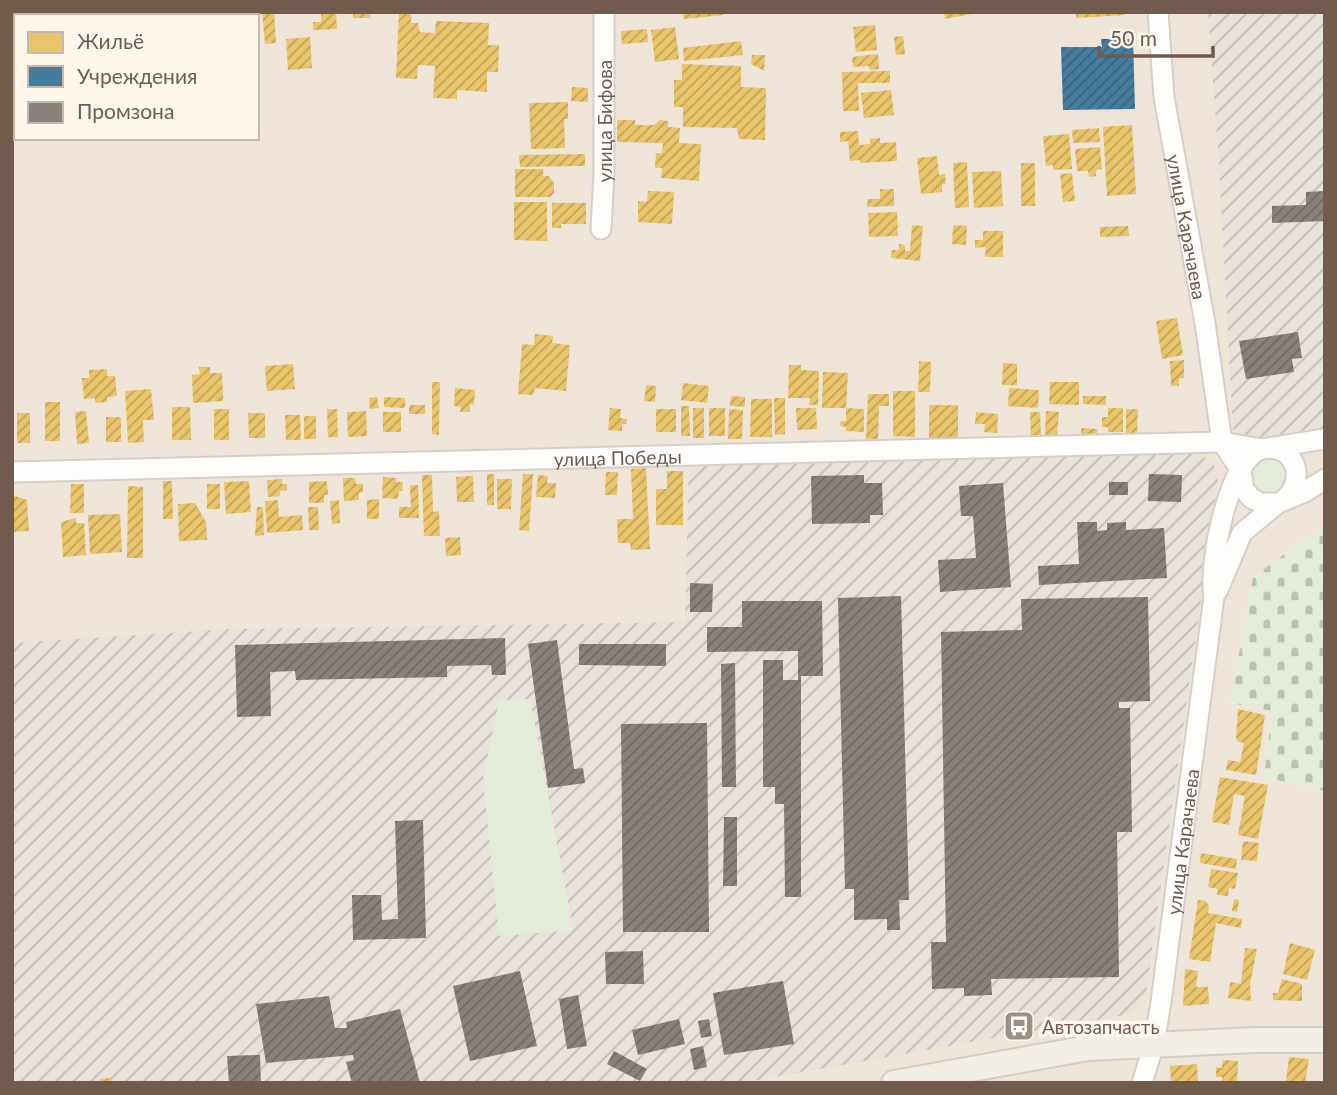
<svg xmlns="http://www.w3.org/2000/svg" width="1337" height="1095" font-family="Lato,sans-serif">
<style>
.residential{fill:#eee5d8;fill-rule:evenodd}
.industrial{fill:url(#industrial-furrows);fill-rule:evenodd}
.grass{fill:#e2ecd6}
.cemetery{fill:url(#cemetery-stones)}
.homes{fill:url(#homes-hatch)}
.public{fill:url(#public-hatch)}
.industry{fill:url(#industry-hatch)}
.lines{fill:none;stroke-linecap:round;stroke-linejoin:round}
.minor-casing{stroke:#d5cfc9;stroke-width:23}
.major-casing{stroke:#d4cdc7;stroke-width:28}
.minor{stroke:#fefdfc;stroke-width:19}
.major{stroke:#f2eee6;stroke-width:24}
.labels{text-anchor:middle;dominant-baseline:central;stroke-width:7;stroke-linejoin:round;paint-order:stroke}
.street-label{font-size:19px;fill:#715b4d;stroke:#fdf7ec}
.poi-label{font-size:19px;fill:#715b4d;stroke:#fdf7ec;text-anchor:start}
</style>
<defs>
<pattern id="industrial-furrows" width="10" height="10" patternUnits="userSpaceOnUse" patternTransform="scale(1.75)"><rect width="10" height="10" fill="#e8e2db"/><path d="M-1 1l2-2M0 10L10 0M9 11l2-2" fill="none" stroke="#c0bab4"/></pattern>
<pattern id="cemetery-stones" width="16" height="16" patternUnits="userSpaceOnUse" patternTransform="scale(1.75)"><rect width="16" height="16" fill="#e2ecd6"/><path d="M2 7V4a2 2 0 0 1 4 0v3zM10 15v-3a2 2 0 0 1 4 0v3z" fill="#bcc2b0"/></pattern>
<pattern id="homes-hatch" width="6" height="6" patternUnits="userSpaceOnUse" patternTransform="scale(1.75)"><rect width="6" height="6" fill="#e9c46a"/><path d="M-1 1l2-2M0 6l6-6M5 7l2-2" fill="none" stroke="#c1a259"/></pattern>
<pattern id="public-hatch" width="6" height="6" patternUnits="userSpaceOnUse" patternTransform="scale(1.75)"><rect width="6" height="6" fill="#457b9d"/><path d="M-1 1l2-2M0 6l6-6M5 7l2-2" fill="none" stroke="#3c637c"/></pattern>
<pattern id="industry-hatch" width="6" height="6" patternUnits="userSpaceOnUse" patternTransform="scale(1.75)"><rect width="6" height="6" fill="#8a817c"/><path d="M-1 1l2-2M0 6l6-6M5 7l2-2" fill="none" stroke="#706863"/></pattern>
</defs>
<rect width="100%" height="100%" fill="#f6f2ea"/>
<path class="residential" d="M12,12H1325V525L1253,577L1230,703L1272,711L1264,777L1325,791V1083H12ZM16,16H257V138H16Z"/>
<path class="industrial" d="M1208,12H1325V428L1252,438L1233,429L1219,165Z
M1199,454L1213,462L1218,479L1146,993L1130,1014L741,1083H12V643L232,629L685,622L689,461ZM530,699L573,929L499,936Z"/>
<path class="grass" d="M1249 476a19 19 0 1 1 38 0a19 19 0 1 1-38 0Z
M530,699L573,930L499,936L483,779L499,700Z"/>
<path class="cemetery" d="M1325,525V791L1264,777L1272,711L1230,703L1253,577Z"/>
<path class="homes" d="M122,12H138V16H123Z
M262,12H274L276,43L265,44Z
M321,12H336L337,29L313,30V22H321Z
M353,12H370V18H353Z
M399,12H411V23H418L420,32L435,33L436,21L489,23L488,45H499L498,72H487V92L457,90V99L433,98L435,66L418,65L417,79L396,78Z
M683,12H723V15L684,19Z
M944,12H972V14L945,19Z
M1076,12H1124V15L1076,18Z
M12,23H16V39L13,40Z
M875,25L877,50L856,52L853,27Z
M675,27L679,59L655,62L651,30Z
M647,29L648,42L622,44L621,31Z
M903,36L905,54L896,55L894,37Z
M310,37L312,68L288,70L286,39Z
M741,41L743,55L684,61L683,48Z
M878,54L879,69L870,70L869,66L853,67L852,57Z
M752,55H765L764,71L751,64Z
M682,64L741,66V87L766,88L765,140L739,139L737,128L683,127V107H674V80H682Z
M890,71V83H858L859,111H843L842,72Z
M572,87L588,88V102L571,101Z
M891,90L894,115L864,118L861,93Z
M568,102V119H564L565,148L531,149L529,103Z
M617,120H635V125H654L660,120L668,121V127L680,128L679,143L701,144L699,181L661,178L662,168H655L656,153H662L663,143L617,142Z
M1132,125L1136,194L1107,196L1103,127Z
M1099,128L1100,142L1073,143L1072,130Z
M858,131L859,145L870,144V139L880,138V143L896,142L897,161L860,163V160L850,161L848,141L840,142V132Z
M1069,134L1072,169L1053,170V165L1046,166L1043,136Z
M1100,147L1102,169L1096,170V176L1089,177L1088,171H1077L1075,149Z
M585,154V166L520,167L519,155Z
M937,156L939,175L945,174L946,184H942V192L921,194L917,158Z
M967,162L969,207L955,208L953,163Z
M1021,163H1035V206H1021Z
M515,169H543V176H549L554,183V193L550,197H515Z
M1001,171L1003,206L974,208L972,172Z
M1072,173L1075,201L1063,202L1060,174Z
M880,189H894V206L867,207L868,199H880Z
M648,191L674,192L672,224L638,222V201L647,202Z
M514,202H547V241L514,240Z
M552,203H586V224H561V228H552Z
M897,212L898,236L869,237L868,213Z
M912,225L923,226L920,261L891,258L892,250H899V244L905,245V251H910Z
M953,225L967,226L966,245L952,244Z
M1128,226L1129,236L1100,237V227Z
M983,231H1003V257H985L986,247L975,248V240H983Z
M1177,318L1183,355L1162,359L1156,321Z
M535,334L553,336L552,343L570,345L566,391L535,388L533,395L518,394L522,344L534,345Z
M1184,360V378H1179V386H1171L1170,361Z
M919,361L931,362L930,392H918Z
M1003,363L1017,364V385H1002Z
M293,364L295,389L267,391L265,366Z
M789,365H801V370L819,371L818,405H809L810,398H788Z
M199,367H210V373H222L223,401L193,403L192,375L200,374Z
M107,369V376H115L117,396L107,397V402L95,403V398L84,399L82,378H89V370Z
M823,372L848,373L846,408L864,409V432L846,431V427L840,426L841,421H846V408H822Z
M432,382H440L439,435L432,434Z
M1050,382H1079V405L1049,404Z
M683,383L709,386L707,403L681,400Z
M646,385L656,386L655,402L644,401Z
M455,388L475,390L474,405L470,404V412H460L461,407L454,406Z
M1009,388L1039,390L1038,408L1008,406Z
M151,389L154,420H143L144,442L128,443L125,391Z
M893,391H915V437L893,436Z
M868,394H889V406H879L878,439H866Z
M731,396L745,397V407L730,406Z
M1083,396H1106V405L1083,404Z
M377,397L379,408L370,409L369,398Z
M384,397L405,398V408L384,407Z
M774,398H785V434L775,435Z
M751,399H772V437H750Z
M45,402H60V441H45Z
M409,405H425V414H409Z
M929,405H958V439H929Z
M681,406H689L690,436H681Z
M172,407H190L191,440H172Z
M610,408L621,409L620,418L627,419L626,424H622V431L608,430Z
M693,408H704V438H693Z
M709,408H725V436H709Z
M796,408H816L817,429L797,430Z
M1108,408H1123V432H1108V427H1102V417H1108Z
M214,409H229V440H214Z
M327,409H337L338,437H328Z
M656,409H676V432H656Z
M729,409L743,410L742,439H728Z
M1126,409H1138L1137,438H1126Z
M86,411L89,443L77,444L75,412Z
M366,411L367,436L348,437L347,412Z
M1046,411L1059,412L1057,436H1045Z
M383,412H401V432H383Z
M976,412L998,414L997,433L984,432L985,424H975Z
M1030,412H1040L1041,437L1031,438Z
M17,413H30V443H17Z
M248,413H265V438H249Z
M285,415H300L301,440H286Z
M304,416H316V439H304Z
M106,417H121V442H106Z
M1081,428L1097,429V440L1081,439Z
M646,468L650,549L631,550L630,543H618L617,519H633L631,469Z
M667,471H683V525H656V489H667Z
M606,472H618L617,495H605Z
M487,474H494V505H487Z
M523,474H533L529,531L519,530Z
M422,475H432L433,512L439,511L440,536H424Z
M538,475L548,476L547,483H556L555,498L536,497Z
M473,476L474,502H457L456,477Z
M383,477L396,478V482H403L402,491H399L398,499L382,498Z
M343,478H355L356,484H363V492L359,493V500L344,501Z
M282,479V484H287V490L280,491V496L268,497L267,480Z
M497,479H512L511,509H497Z
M163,481H172L173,519H163Z
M249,481L251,512L226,514L224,482Z
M327,481L328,495H324V503H309V482Z
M71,484H84V513H70Z
M207,484H220V509H207Z
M410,485H418L419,518H399V507H411Z
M128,486L143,487V558H127Z
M12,495L27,500L29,531L12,532Z
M379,499V519H367V500Z
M278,500L279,517L302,515L303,530L267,533L265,501Z
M339,500L340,523L332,524L330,501Z
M195,503L206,522L207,540L179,541L178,504Z
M257,507H263L264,535L255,536Z
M308,507H318L319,530H309Z
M120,514L122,552L90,554L88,515Z
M76,518V523H84L86,555L63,557L61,522Z
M460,537L461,555L446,556L445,538Z
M1238,709L1265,715L1256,775L1226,770L1228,760L1240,762L1244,743L1238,742L1236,738Z
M1220,777L1268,785L1258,839L1238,835L1245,796L1234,794L1229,825L1212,822Z
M1243,841L1259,843L1257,861L1241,860Z
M1201,853L1237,859L1236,869L1200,863Z
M1211,869L1238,873L1235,889L1229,888L1228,896L1217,895L1218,889L1208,887Z
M1234,899L1239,900L1237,912L1232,911Z
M1198,900L1206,901L1209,906L1208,913L1242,919L1241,928L1216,923L1210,962L1189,959Z
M1290,943L1315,950L1307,980L1283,974Z
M1245,948L1257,949L1250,984L1251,1001L1228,998L1230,982L1241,984Z
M1185,969L1198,971L1196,987H1208L1209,1004L1183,1006Z
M1282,979L1302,984V1001L1273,1000V993H1278Z
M1289,1057L1309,1059L1305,1083L1286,1081Z
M1223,1060L1238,1061L1237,1083H1222V1077H1216V1067L1222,1068Z
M1197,1064L1198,1083H1171L1170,1066Z
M111,1078L112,1083H101L100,1079Z"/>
<path class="public" d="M1101,39H1133L1135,109L1063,110L1061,47H1102Z"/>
<path class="industry" d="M1325,191V221L1272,223V206L1306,205V192Z
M1298,332L1302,358L1292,359L1294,372L1246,379L1239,341Z
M1149,474L1182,475L1181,502L1148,501Z
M864,475V483H882L883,515H870V523L812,524L811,476Z
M1109,482H1128V495H1109Z
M1003,483L1011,587L940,592L938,560L976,558L973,516H961L959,486Z
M1077,522H1097V531L1107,530V523L1126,522V530L1164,528L1167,578L1039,585L1038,566L1079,564Z
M690,583L713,584L712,612H690Z
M901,596L909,900H899L900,930H887V919L854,920V889H845L838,598Z
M1148,597L1150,701L1119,702V708H1130L1132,832H1117L1119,977L991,979L992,995L964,996V988L932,989L931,942H946L941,632L1022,630L1021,599Z
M742,601H822L823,676H801V897H785L784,804H775V787H763V660H783V680H798V651L707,652V627H742Z
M505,638L506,675H492L491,665L447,666V677L296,680L295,671L270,672L271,716L237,717L235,645Z
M557,640L574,769L583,768L585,783L548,788L528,644Z
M579,644H666V666L579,665Z
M735,663L736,787H722L721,664Z
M707,723L709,932H623L621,724Z
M724,817H737V886H723Z
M423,820L426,938L353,940L352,895H381L382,920L398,919L395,821Z
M643,951L644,984H606L605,952Z
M520,971L537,1046L470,1061L453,986Z
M783,981L794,1044L724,1055L713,993Z
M578,995L587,1046L567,1049L559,999Z
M329,996L335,1028H347L346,1022L400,1009L420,1083H352L346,1062L354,1060L353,1055L266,1063L256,1004Z
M679,1019L685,1044L638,1055L632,1030Z
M709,1019L712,1036L701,1038L698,1021Z
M703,1046L707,1067L694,1070L690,1049Z
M614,1051L647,1069L640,1081L607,1064Z
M260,1055L261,1083H229L227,1056Z"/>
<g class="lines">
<g class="minor-casing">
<g id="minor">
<path id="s1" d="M1158,12L1164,97L1205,323L1222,442L1241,471L1244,489L1251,498L1261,503H1278L1305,492L1325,479"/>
<path id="s2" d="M601,229L604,174V12"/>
<path d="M1270,448C1298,450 1304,481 1286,498"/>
<path id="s3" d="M12,472L1222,442L1262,449L1325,439"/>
<path d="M1218,590L1242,533L1278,503"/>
<path id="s4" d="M1142,1083L1154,1044L1161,1002L1214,597C1208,565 1228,459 1262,449"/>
</g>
</g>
<g class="major-casing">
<path id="major" d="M894,1083L1088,1048L1255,1040H1325"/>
</g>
<use href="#minor" class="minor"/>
<use href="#major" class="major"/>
</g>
<defs>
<g id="bus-square" transform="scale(1.575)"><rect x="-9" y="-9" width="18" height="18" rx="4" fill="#a09084" stroke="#fdf7ec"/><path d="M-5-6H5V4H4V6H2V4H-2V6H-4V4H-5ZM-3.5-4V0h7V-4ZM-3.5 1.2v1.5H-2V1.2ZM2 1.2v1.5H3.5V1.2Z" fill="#fff"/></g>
</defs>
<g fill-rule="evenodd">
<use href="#bus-square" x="1019" y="1026"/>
</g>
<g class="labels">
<g class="street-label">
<text stroke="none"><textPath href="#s2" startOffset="108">улица Бифова</textPath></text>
<text stroke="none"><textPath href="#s1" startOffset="217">улица Карачаева</textPath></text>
<text stroke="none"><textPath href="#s3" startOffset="606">улица Победы</textPath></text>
<text stroke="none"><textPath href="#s4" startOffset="245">улица Карачаева</textPath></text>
</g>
<g class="poi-label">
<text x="1042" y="1026">Автозапчасть</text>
</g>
</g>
<rect width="1337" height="1095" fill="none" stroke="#715b4d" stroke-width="28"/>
<rect x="14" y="14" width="245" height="126" fill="#fdf7ec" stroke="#c5b9ac" stroke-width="2"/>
<rect x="28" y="32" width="35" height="21" fill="#e9c46a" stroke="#c5b9ac" stroke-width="2"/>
<text x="77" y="49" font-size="21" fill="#715b4d">Жильё</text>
<rect x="28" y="66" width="35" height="21" fill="#457b9d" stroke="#c5b9ac" stroke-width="2"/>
<text x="77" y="84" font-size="21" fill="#715b4d">Учреждения</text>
<rect x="28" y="102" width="35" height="21" fill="#8a817c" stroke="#c5b9ac" stroke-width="2"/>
<text x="77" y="119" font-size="21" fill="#715b4d">Промзона</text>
<path d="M1099 46v10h114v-10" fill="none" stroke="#715b4d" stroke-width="3.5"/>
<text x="1110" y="46" font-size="21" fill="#715b4d" stroke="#fdf7ec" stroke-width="5" paint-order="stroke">50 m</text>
</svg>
